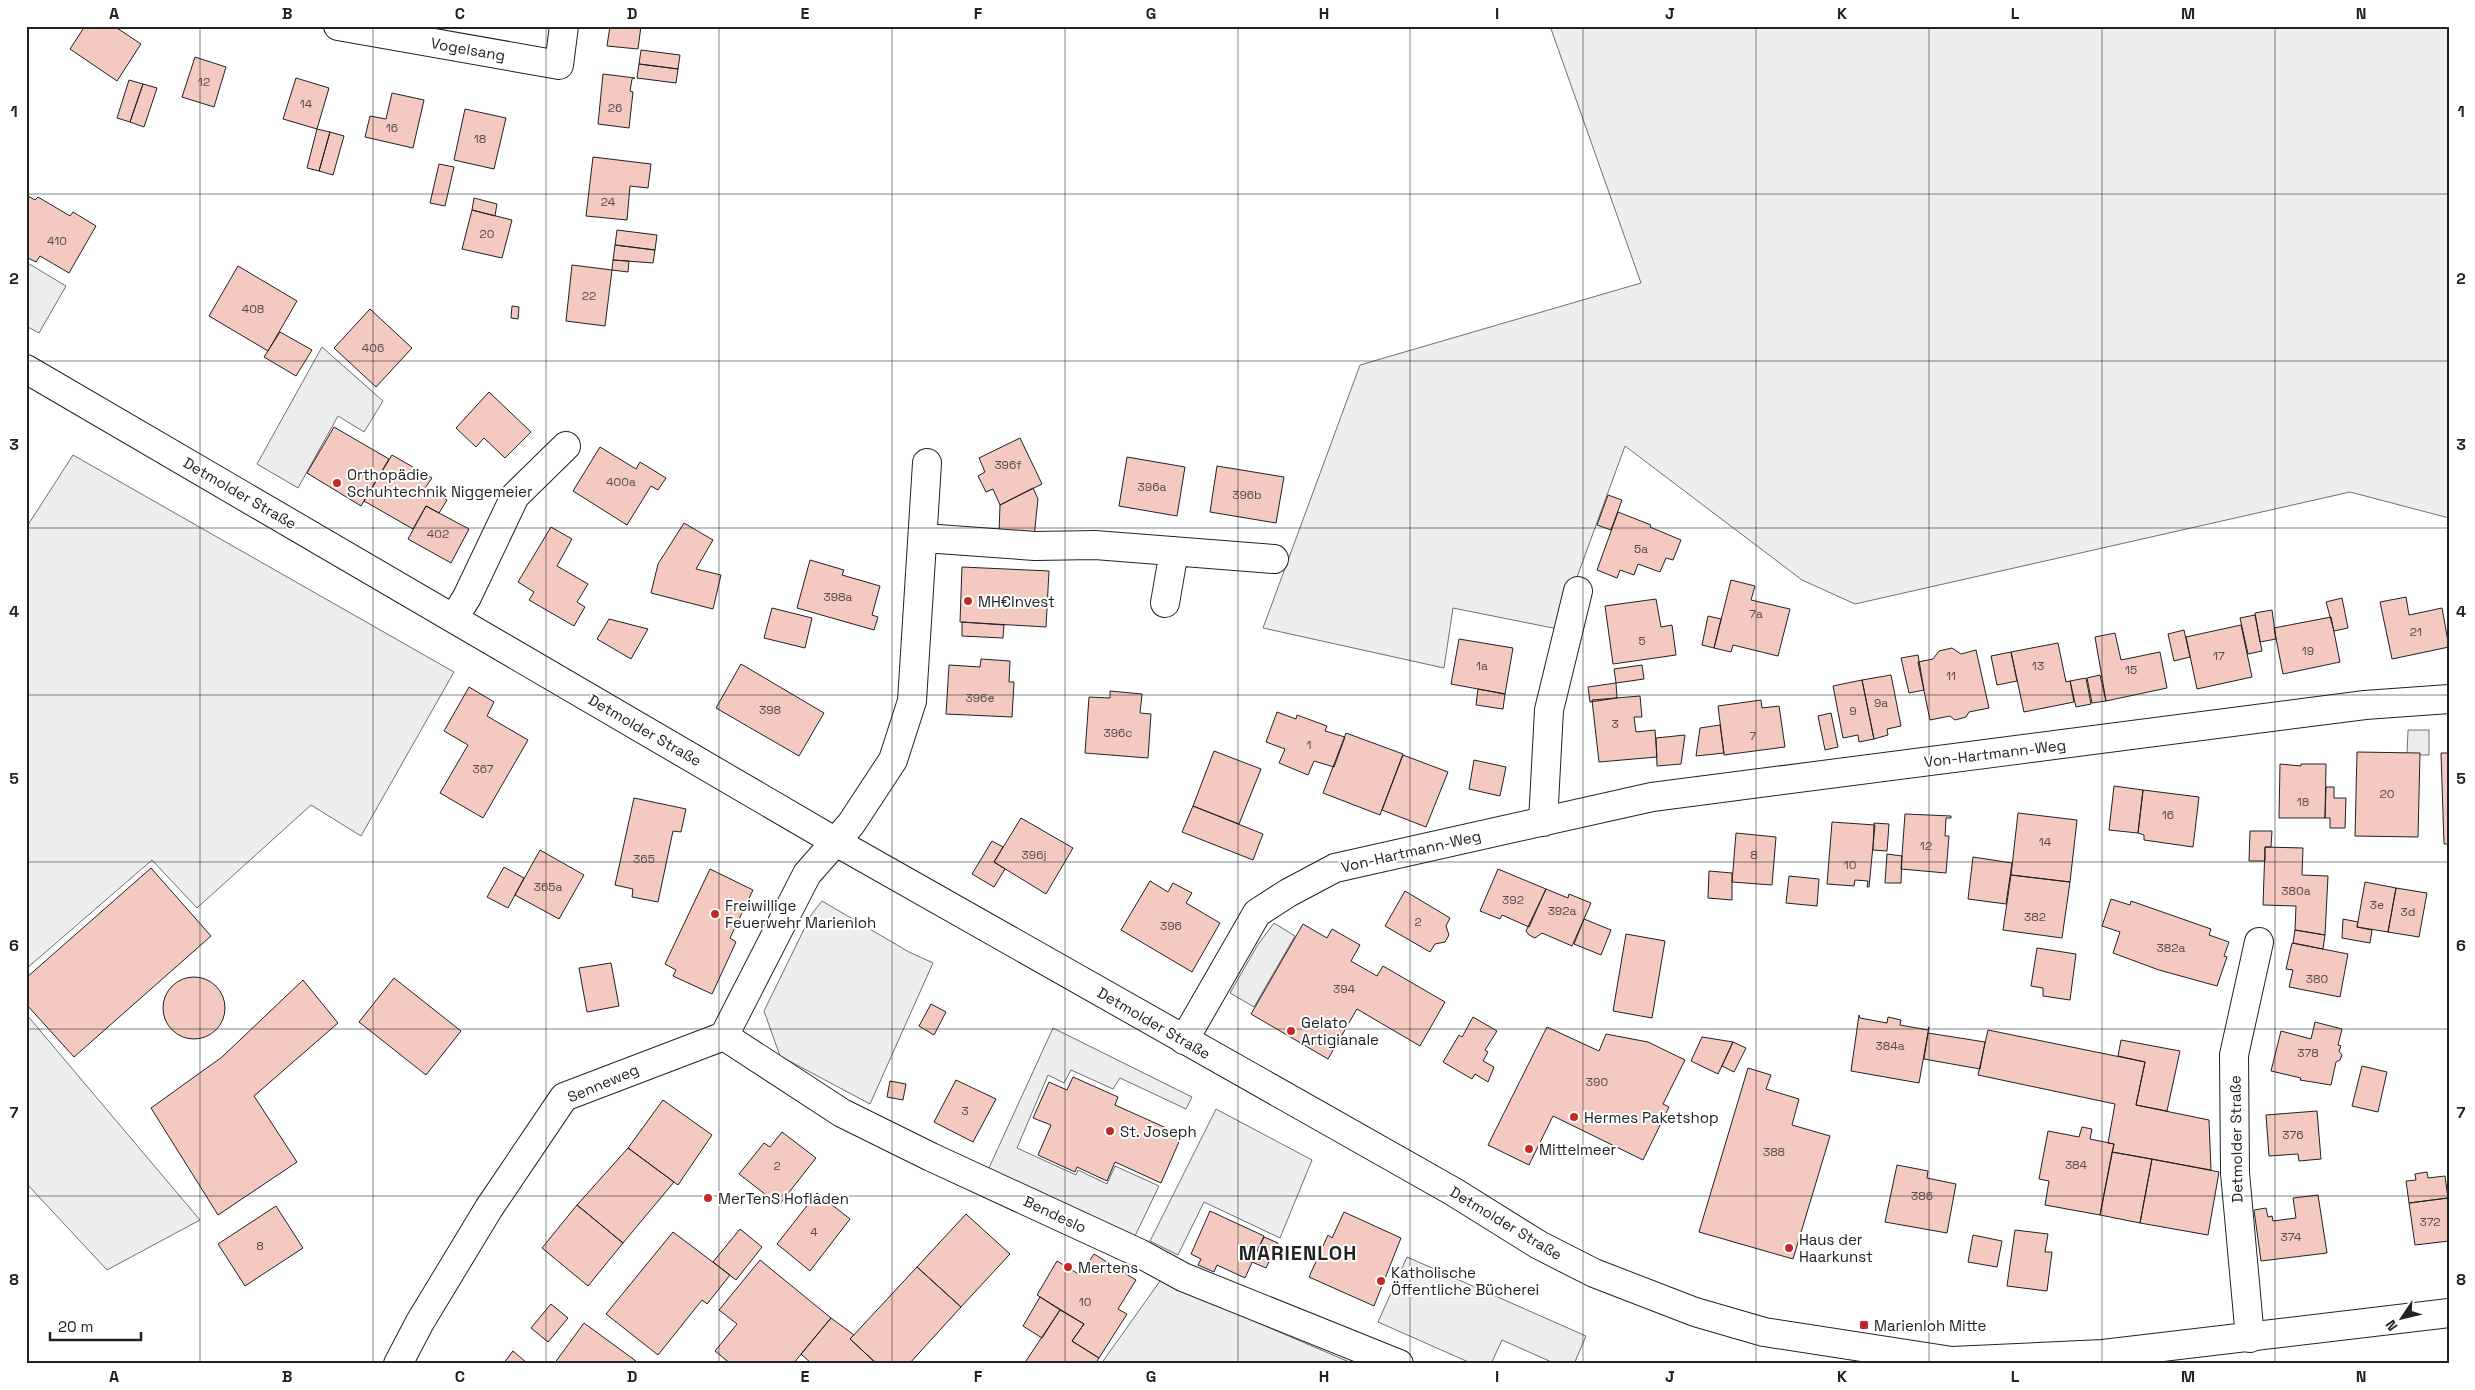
<svg xmlns="http://www.w3.org/2000/svg" width="2475" height="1390" font-family="'Space Grotesk',sans-serif">
<style>
.green{fill:#eee;stroke:#6f6f6f}
.parking{fill:#ededed;stroke:#6f6f6f}
.building{fill:#f3c9c0;stroke:#222}
.lines{fill:none;stroke-linecap:round;stroke-linejoin:round}
.street-casing{stroke:#222;stroke-width:30}
.secondary-casing{stroke:#222;stroke-width:30}
.street{stroke:#fff;stroke-width:28}
.secondary{stroke:#fff;stroke-width:28}
.grid{fill:none;stroke:#222;stroke-width:1;stroke-opacity:0.55}
.poi-dot{fill:#c62828;stroke:#fff;stroke-width:2}
.labels{text-anchor:middle;dominant-baseline:central;stroke-width:4;stroke-linejoin:round;paint-order:stroke}
.number-label{font-size:12px;fill:#564c4a}
.street-label{font-size:15px;fill:#222;stroke:#fff}
.poi-label{font-size:15px;fill:#222;stroke:#fff;text-anchor:start}
.district-label{font-size:20px;font-weight:bold;letter-spacing:1px;fill:#222;stroke:#fff}
.neatline{fill:none;stroke:#222;stroke-width:2}
.grid-label{font-size:16px;text-anchor:middle;font-weight:bold;fill:#222}
</style>
<rect width="100%" height="100%" fill="#fff"/>
<path class="green" d="M1550,26H2449V518L2350,492L1855,604L1802,580L1625,446L1558,629L1453,608L1444,668L1263,628L1360,365L1641,283Z
M73,455L454,672L361,836L311,805L197,908L152,860L26,969V528Z
M822,901L909,952L933,963L870,1104L780,1056L764,1011L811,915Z
M26,1014L200,1220L107,1270L26,1183Z
M1053,1028L1192,1097L1186,1109L1120,1078L1113,1089L1071,1070L1064,1083L1048,1075L1017,1148L1076,1175L1078,1170L1107,1184L1115,1166L1159,1186L1135,1236L988,1170Z
M1216,1109L1312,1160L1280,1238L1204,1202L1178,1255L1150,1241Z
M1160,1281L1354,1364H1101Z"/>
<path class="parking" d="M26,262L66,286L39,333L26,326Z
M322,347L383,401L364,432L338,416L298,488L257,464Z
M2408,730H2429V755H2407Z
M1274,923L1295,936L1254,1007L1230,993L1257,946Z
M1407,1257L1586,1336L1574,1364H1556L1502,1340L1491,1364H1473L1378,1322Z"/>
<path class="building" d="M85,26H114L141,44L117,81L70,49Z
M610,26H641L638,49L607,46Z
M641,50L680,55L678,69L639,64Z
M195,57L226,67L214,107L182,97Z
M639,64L678,69L676,83L637,78Z
M603,74L635,78L632,79L630,91L633,92L629,128L598,124Z
M296,78L329,88L317,129L283,119Z
M129,80L143,84L130,122L117,118Z
M143,84L157,88L144,127L130,122Z
M392,93L424,100L413,148L365,137L370,116L386,119Z
M465,109L506,118L494,169L454,160Z
M317,129L330,132L319,171L307,168Z
M330,132L344,136L333,175L319,171Z
M593,157L651,164L648,188L630,186L627,220L586,216Z
M439,164L454,167L445,206L430,203Z
M26,195L35,200L38,197L70,216L73,212L96,226L69,273L40,256L36,262L26,257Z
M474,198L497,204L495,216L472,210Z
M472,210L512,220L502,258L462,249Z
M617,230L657,235L655,250L615,245Z
M615,245L655,250L653,263L613,260Z
M613,260L629,261L628,272L612,270Z
M572,265L612,270L605,326L566,321Z
M238,266L297,301L268,351L209,316Z
M512,306L519,307L518,319L511,318Z
M370,309L412,348L376,387L334,348Z
M280,332L312,350L296,376L264,357Z
M489,392L531,432L505,458L484,438L476,447L456,428Z
M334,427L389,459L361,506L307,473Z
M1020,438L1042,484L1000,505L993,489L986,492L978,476L985,472L979,458Z
M600,447L636,469L640,462L666,478L658,490L651,486L627,525L573,491Z
M392,455L432,478L425,488L447,500L439,513L426,506L413,529L364,501Z
M1127,457L1185,467L1177,516L1119,506Z
M1217,466L1284,477L1276,523L1210,512Z
M1033,488L1038,499L1034,537L999,534L1000,505Z
M1608,495L1622,500L1611,530L1597,525Z
M426,506L469,529L451,563L408,539Z
M1618,512L1651,525L1650,527L1681,540L1673,560L1666,558L1660,572L1638,564L1634,575L1620,570L1617,578L1597,570Z
M684,523L713,540L696,569L721,575L713,609L651,593L658,564Z
M551,527L572,539L557,566L588,584L577,602L585,607L574,626L529,600L534,592L518,582Z
M810,560L844,570L842,575L880,586L872,615L878,617L874,630L797,608Z
M962,567L1049,571L1046,627L960,622Z
M1731,580L1755,586L1751,600L1790,609L1778,656L1733,645L1731,652L1714,648Z
M2406,597L2409,615L2442,608L2449,647L2392,659L2380,602Z
M2342,598L2348,628L2334,631L2326,602Z
M1656,599L1661,627L1672,625L1676,655L1613,664L1605,606Z
M772,608L812,618L805,648L764,638Z
M2272,610L2276,639L2260,642L2255,613Z
M2255,615L2262,651L2248,654L2240,618Z
M1708,616L1721,619L1714,648L1702,645Z
M2331,617L2340,662L2283,674L2274,628Z
M609,619L648,629L631,659L597,639Z
M962,622L1004,625L1003,638L962,636Z
M2241,625L2252,677L2197,689L2186,637Z
M2184,630L2190,657L2174,661L2168,634Z
M2115,633L2121,660L2160,652L2167,688L2106,701L2095,637Z
M1459,639L1513,648L1505,694L1451,684Z
M2058,643L2066,682L2070,681L2074,702L2024,712L2011,652Z
M1952,648L1961,654L1976,650L1989,708L1969,712L1966,717L1955,720L1950,716L1930,720L1918,662L1933,659L1939,651Z
M2011,652L2017,681L1997,685L1991,656Z
M1918,655L1924,690L1909,693L1901,658Z
M981,659L1010,661L1009,682H1014L1012,717L946,714L949,665L980,667Z
M741,664L824,713L799,756L716,708Z
M1642,665L1644,679L1616,683L1614,669Z
M1891,675L1901,726L1887,729L1888,735L1874,739L1862,680Z
M2100,675L2106,701L2092,703L2087,678Z
M2086,678L2091,704L2076,707L2070,681Z
M1862,680L1874,739L1859,742L1858,735L1843,738L1833,686Z
M1616,683L1617,698L1590,702L1588,687Z
M469,687L494,702L487,716L528,740L483,818L440,793L468,745L444,731Z
M1478,689L1505,694L1503,709L1476,705Z
M1110,691L1142,694L1140,713L1151,714L1148,758L1085,753L1089,697L1110,698Z
M1640,696L1642,717H1634L1636,732L1655,730L1657,757L1599,762L1592,700Z
M1761,700L1762,708L1779,706L1785,747L1724,755L1718,706Z
M1277,712L1296,719L1297,715L1327,726L1325,731L1345,737L1334,767L1314,761L1308,775L1279,763L1285,749L1266,742Z
M1831,713L1838,747L1825,750L1818,716Z
M1720,725L1724,753L1696,756L1700,728Z
M1346,733L1403,754L1380,815L1323,793Z
M1685,735L1681,764L1657,766L1656,738Z
M1214,751L1261,769L1239,824L1193,806Z
M2357,752L2420,753L2418,837L2355,836Z
M2441,753H2449V844H2444Z
M1403,755L1448,772L1426,827L1382,810Z
M1474,760L1506,767L1500,796L1469,789Z
M2280,764L2301,766V764H2326L2325,818H2279Z
M2114,786L2143,790L2138,833L2109,830Z
M2326,787H2334V798H2346L2345,828H2330V818H2325Z
M2143,790L2199,797L2193,847L2144,840V835L2138,833Z
M634,798L686,809L681,832L673,831L658,902L632,897L633,889L615,885Z
M1193,806L1263,834L1253,860L1182,832Z
M2018,813L2077,820L2070,882L2011,875Z
M1905,814L1951,816V818H1946L1945,836H1949L1946,873L1901,869Z
M1021,818L1073,848L1046,894L994,862Z
M1832,822L1875,825L1869,887H1867L1868,881L1855,880L1854,886L1827,884Z
M1874,823L1889,824L1887,851L1873,850Z
M2250,831H2272L2271,847H2265V861H2249Z
M1736,833L1776,837L1772,885L1732,882Z
M992,841L1003,847L994,862L1005,869L994,887L972,874Z
M2265,847L2303,848L2302,875L2328,876L2325,935L2295,930L2296,906L2263,905Z
M540,850L584,875L559,919L515,895Z
M1887,854L1902,856L1901,883H1885Z
M1973,857L2012,863L2006,904L1968,899Z
M504,867L524,878L508,908L487,897Z
M151,868L211,936L74,1057L26,1004V978Z
M710,869L753,890L730,938L736,942L712,994L673,976L676,970L665,964Z
M1498,869L1546,889L1529,927L1502,915L1500,919L1480,911Z
M1709,871L1732,873V900L1708,898Z
M2011,875L2070,882L2062,938L2003,930Z
M1789,876L1819,879L1817,906L1786,903Z
M1150,881L1168,892L1173,883L1192,893L1186,903L1220,923L1192,972L1121,930Z
M2365,882L2396,888L2388,932L2357,927Z
M2396,888L2427,893L2419,937L2388,932Z
M1546,889L1568,898L1569,894L1591,903L1572,946L1542,933L1535,938L1529,935L1526,931Z
M1405,891L1450,918L1446,926L1449,935L1445,942L1435,944L1430,952L1385,926Z
M2111,899L2130,905L2131,901L2211,929L2209,935L2229,942L2224,956L2227,957L2217,986L2159,970L2113,953L2120,932L2102,926Z
M1584,919L1611,930L1601,955L1574,944Z
M2343,919L2358,922L2357,927L2372,930L2370,943L2342,938Z
M1303,924L1327,938L1332,929L1360,945L1351,961L1377,976L1383,966L1445,1002L1420,1046L1357,1009L1328,1059L1251,1014Z
M2295,930L2325,935L2323,949L2293,943Z
M1626,934L1665,941L1652,1018L1613,1011Z
M2292,943L2348,954L2340,997L2289,987L2293,970L2286,969Z
M2037,948L2076,954L2070,1000L2043,996V988L2031,986Z
M611,963L619,1006L587,1012L579,968Z
M163 1008a31 31 0 1 1 62 0a31 31 0 1 1-62 0Z
M394,978L461,1031L426,1075L359,1022Z
M303,980L338,1023L254,1096L297,1162L218,1215L151,1108L222,1057Z
M931,1004L946,1012L934,1035L919,1026Z
M1859,1015L1860,1018L1887,1023L1888,1017L1901,1020L1900,1025L1928,1030L1929,1027L1919,1083L1851,1071Z
M1473,1017L1497,1031L1485,1050L1488,1052L1483,1061L1494,1067L1488,1082L1475,1074L1472,1079L1443,1062L1459,1035L1462,1037Z
M2315,1022L2342,1029L2338,1045L2341,1046L2339,1051L2342,1055L2340,1060L2336,1062L2331,1085L2300,1080L2301,1078L2271,1071L2281,1031L2311,1039Z
M1547,1027L1599,1051L1606,1034L1648,1042L1685,1060L1663,1104L1669,1107L1643,1160L1553,1116L1529,1165L1488,1145Z
M1988,1030L2145,1062L2136,1105L2209,1120L2211,1170L2112,1152L2114,1144L2108,1143L2115,1104L1978,1075Z
M1928,1033L1985,1042L1980,1069L1924,1059Z
M1702,1037L1733,1042L1718,1074L1691,1061Z
M2121,1040L2180,1051L2167,1111L2136,1105L2145,1062L2118,1056Z
M1733,1042L1746,1048L1734,1072L1722,1066Z
M2362,1066L2387,1072L2378,1112L2352,1106Z
M1748,1068L1771,1075L1766,1089L1799,1099L1792,1125L1830,1136L1793,1259L1699,1232Z
M1073,1077L1118,1097L1115,1105L1182,1135L1161,1183L1115,1162L1107,1181L1077,1167L1075,1172L1038,1155L1051,1125L1033,1118L1049,1082L1067,1090Z
M956,1080L996,1099L973,1142L934,1122Z
M890,1081L906,1084L903,1100L887,1097Z
M663,1100L712,1135L678,1185L628,1148Z
M2317,1111L2321,1159L2299,1161L2298,1154L2269,1156L2266,1115Z
M2082,1127L2092,1129L2090,1139L2114,1144L2100,1215L2045,1205L2049,1181L2039,1179L2048,1131L2079,1137Z
M782,1132L816,1158L779,1205L739,1174L764,1143L770,1147Z
M628,1148L674,1182L623,1243L577,1205Z
M2112,1152L2152,1159L2140,1223L2100,1215Z
M2152,1159L2219,1172L2208,1235L2140,1223Z
M1897,1165L1928,1171L1927,1178L1956,1184L1947,1233L1885,1222Z
M2427,1172L2428,1178L2445,1176L2448,1198L2409,1203L2406,1181L2416,1180L2415,1174Z
M817,1193L850,1219L810,1271L777,1244Z
M2318,1195L2327,1253L2261,1261L2254,1210L2266,1208L2268,1217L2272,1216L2273,1221L2296,1218L2293,1198Z
M2448,1198L2449,1241L2415,1245L2409,1203Z
M577,1205L623,1243L588,1286L542,1248Z
M276,1206L303,1248L245,1286L218,1244Z
M1210,1211L1264,1236L1245,1278L1217,1265L1214,1272L1198,1265L1201,1259L1191,1254Z
M1344,1212L1401,1238L1374,1306L1309,1277L1328,1235L1332,1238Z
M966,1214L1010,1254L961,1307L917,1267Z
M740,1229L762,1247L736,1280L713,1262Z
M2015,1230L2048,1234L2045,1252H2052L2047,1291L2007,1286Z
M673,1232L730,1275L707,1304L702,1300L658,1355L606,1314Z
M1973,1235L2002,1241L1997,1267L1968,1262Z
M1264,1237L1278,1243L1266,1268L1252,1262Z
M1094,1254L1136,1280L1118,1309L1127,1314L1099,1358L1072,1341L1084,1324L1037,1295L1057,1261L1080,1275Z
M760,1260L831,1318L793,1364H731L715,1351L737,1324L719,1310Z
M917,1267L961,1307L909,1364H877L850,1339Z
M1040,1297L1060,1310L1042,1338L1023,1326Z
M551,1304L568,1318L548,1342L531,1328Z
M1060,1310L1084,1324L1072,1341L1099,1358L1095,1364H1029L1026,1361Z
M831,1318L854,1335L850,1339L877,1364H812L801,1354Z
M584,1323L640,1364H554Z
M513,1351L527,1363L526,1364H503Z"/>
<g class="lines">
<g class="street-casing">
<path id="street" d="M338,26L559,65L564,26
M924,538L1035,546L1095,545L1274,559
M1165,603L1174,551
M454,618L467,597L515,496L566,446
M1543,822L1549,710L1578,591
M724,1036L842,1113L931,1157L1139,1253L1183,1277L1399,1364
M1184,1040L1257,913L1288,893L1335,868L1652,797L2365,705L2449,699
M2250,1338L2235,1173L2234,1055L2259,942
M398,1364L420,1322L489,1208L564,1097L724,1036L807,874L851,824L893,760L912,701L927,463"/>
</g>
<g class="secondary-casing">
<path id="secondary" d="M26,369L836,842L1454,1192L1539,1245L1594,1273L1695,1312L1764,1332L1952,1361L2103,1354L2449,1313"/>
</g>
<use href="#street" class="street"/>
<use href="#secondary" class="secondary"/>
</g>
<path class="grid" d="M200,26V1364M373,26V1364M546,26V1364M719,26V1364M892,26V1364M1065,26V1364M1238,26V1364M1410,26V1364M1583,26V1364M1756,26V1364M1929,26V1364M2102,26V1364M2275,26V1364M26,194H2449M26,361H2449M26,528H2449M26,695H2449M26,862H2449M26,1029H2449M26,1196H2449"/>
<g class="poi-dot">
<circle cx="337" cy="483" r="5"/>
<circle cx="968" cy="601" r="5"/>
<circle cx="715" cy="914" r="5"/>
<circle cx="1291" cy="1031" r="5"/>
<circle cx="1574" cy="1117" r="5"/>
<circle cx="1110" cy="1131" r="5"/>
<circle cx="1529" cy="1149" r="5"/>
<circle cx="708" cy="1198" r="5"/>
<circle cx="1789" cy="1248" r="5"/>
<circle cx="1068" cy="1267" r="5"/>
<circle cx="1381" cy="1281" r="5"/>
<rect x="1859" y="1320" width="10" height="10" rx="2.5"/>
</g>
<g class="labels">
<g class="number-label">
<text x="204" y="82">12</text>
<text x="306" y="104">14</text>
<text x="615" y="108">26</text>
<text x="392" y="128">16</text>
<text x="480" y="139">18</text>
<text x="608" y="202">24</text>
<text x="487" y="234">20</text>
<text x="57" y="241">410</text>
<text x="589" y="296">22</text>
<text x="253" y="309">408</text>
<text x="373" y="348">406</text>
<text x="1008" y="465">396f</text>
<text x="621" y="482">400a</text>
<text x="1152" y="487">396a</text>
<text x="1247" y="495">396b</text>
<text x="438" y="534">402</text>
<text x="1641" y="549">5a</text>
<text x="838" y="597">398a</text>
<text x="1756" y="614">7a</text>
<text x="2416" y="632">21</text>
<text x="1642" y="641">5</text>
<text x="2308" y="651">19</text>
<text x="2219" y="656">17</text>
<text x="1482" y="666">1a</text>
<text x="2038" y="666">13</text>
<text x="2131" y="670">15</text>
<text x="1951" y="676">11</text>
<text x="980" y="698">396e</text>
<text x="1881" y="703">9a</text>
<text x="770" y="710">398</text>
<text x="1853" y="711">9</text>
<text x="1615" y="724">3</text>
<text x="1118" y="733">396c</text>
<text x="1753" y="736">7</text>
<text x="1309" y="745">1</text>
<text x="483" y="769">367</text>
<text x="2387" y="794">20</text>
<text x="2303" y="802">18</text>
<text x="2168" y="815">16</text>
<text x="2045" y="842">14</text>
<text x="1926" y="846">12</text>
<text x="1034" y="855">396j</text>
<text x="1754" y="855">8</text>
<text x="644" y="859">365</text>
<text x="1850" y="865">10</text>
<text x="548" y="887">365a</text>
<text x="2296" y="891">380a</text>
<text x="1513" y="900">392</text>
<text x="2377" y="905">3e</text>
<text x="1562" y="911">392a</text>
<text x="2408" y="912">3d</text>
<text x="2035" y="917">382</text>
<text x="1418" y="922">2</text>
<text x="1171" y="926">396</text>
<text x="2171" y="948">382a</text>
<text x="2317" y="979">380</text>
<text x="1344" y="989">394</text>
<text x="1890" y="1046">384a</text>
<text x="2308" y="1053">378</text>
<text x="1597" y="1082">390</text>
<text x="965" y="1111">3</text>
<text x="2293" y="1135">376</text>
<text x="1774" y="1152">388</text>
<text x="2076" y="1165">384</text>
<text x="777" y="1166">2</text>
<text x="1922" y="1196">386</text>
<text x="2430" y="1222">372</text>
<text x="814" y="1232">4</text>
<text x="2291" y="1237">374</text>
<text x="260" y="1246">8</text>
<text x="1085" y="1302">10</text>
</g>
<g class="street-label">
<text transform="translate(468 49) rotate(10)">Vogelsang</text>
<text transform="translate(240 493) rotate(30)">Detmolder Straße</text>
<text transform="translate(645 730) rotate(30)">Detmolder Straße</text>
<text transform="translate(1995 753) rotate(-7)">Von-Hartmann-Weg</text>
<text transform="translate(1411 851) rotate(-13)">Von-Hartmann-Weg</text>
<text transform="translate(1154 1023) rotate(30)">Detmolder Straße</text>
<text transform="translate(603 1083) rotate(-23)">Senneweg</text>
<text transform="translate(2236 1139) rotate(-91)">Detmolder Straße</text>
<text transform="translate(1055 1214) rotate(25)">Bendeslo</text>
<text transform="translate(1506 1223) rotate(31)">Detmolder Straße</text>
</g>
<g class="poi-label">
<text x="347" y="474">Orthopädie<tspan x="347" dy="17">Schuhtechnik Niggemeier</tspan></text>
<text x="978" y="601">MH€Invest</text>
<text x="725" y="905">Freiwillige<tspan x="725" dy="17">Feuerwehr Marienloh</tspan></text>
<text x="1301" y="1022">Gelato<tspan x="1301" dy="17">Artigianale</tspan></text>
<text x="1584" y="1117">Hermes Paketshop</text>
<text x="1120" y="1131">St. Joseph</text>
<text x="1539" y="1149">Mittelmeer</text>
<text x="718" y="1198">MerTenS Hofladen</text>
<text x="1799" y="1239">Haus der<tspan x="1799" dy="17">Haarkunst</tspan></text>
<text x="1078" y="1267">Mertens</text>
<text x="1391" y="1272">Katholische<tspan x="1391" dy="17">Öffentliche Bücherei</tspan></text>
<text x="1874" y="1325">Marienloh Mitte</text>
</g>
<g class="district-label">
<text x="1298" y="1253">MARIENLOH</text>
</g>
</g>
<rect width="2475" height="1390" fill="none" stroke="#ffffff" stroke-width="55"/>
<g transform="translate(2402 1318) rotate(235)" stroke="#ffffff" stroke-width="4" paint-order="stroke">
<path d="M0-4L9 19L0 12L-9 19Z" fill="#222222"/>
<text y="-8" font-size="14" font-weight="bold" text-anchor="middle" fill="#222222">N</text>
</g>
<path d="M50 1332v8h91v-8" fill="none" stroke="#222222" stroke-width="2.5"/>
<text x="58" y="1332" font-size="15" fill="#222222" stroke="#ffffff" stroke-width="4" paint-order="stroke">20 m</text>
<rect x="28" y="28" width="2420" height="1334" class="neatline"/>
<g class="grid-label">
<text x="114" y="19">A</text>
<text x="287" y="19">B</text>
<text x="460" y="19">C</text>
<text x="632" y="19">D</text>
<text x="805" y="19">E</text>
<text x="978" y="19">F</text>
<text x="1151" y="19">G</text>
<text x="1324" y="19">H</text>
<text x="1497" y="19">I</text>
<text x="1670" y="19">J</text>
<text x="1842" y="19">K</text>
<text x="2015" y="19">L</text>
<text x="2188" y="19">M</text>
<text x="2361" y="19">N</text>
<text x="14" y="117">1</text>
<text x="2461" y="117">1</text>
<text x="14" y="284">2</text>
<text x="2461" y="284">2</text>
<text x="14" y="450">3</text>
<text x="2461" y="450">3</text>
<text x="14" y="617">4</text>
<text x="2461" y="617">4</text>
<text x="14" y="784">5</text>
<text x="2461" y="784">5</text>
<text x="14" y="951">6</text>
<text x="2461" y="951">6</text>
<text x="14" y="1118">7</text>
<text x="2461" y="1118">7</text>
<text x="14" y="1285">8</text>
<text x="2461" y="1285">8</text>
<text x="114" y="1382">A</text>
<text x="287" y="1382">B</text>
<text x="460" y="1382">C</text>
<text x="632" y="1382">D</text>
<text x="805" y="1382">E</text>
<text x="978" y="1382">F</text>
<text x="1151" y="1382">G</text>
<text x="1324" y="1382">H</text>
<text x="1497" y="1382">I</text>
<text x="1670" y="1382">J</text>
<text x="1842" y="1382">K</text>
<text x="2015" y="1382">L</text>
<text x="2188" y="1382">M</text>
<text x="2361" y="1382">N</text>
</g>
</svg>
